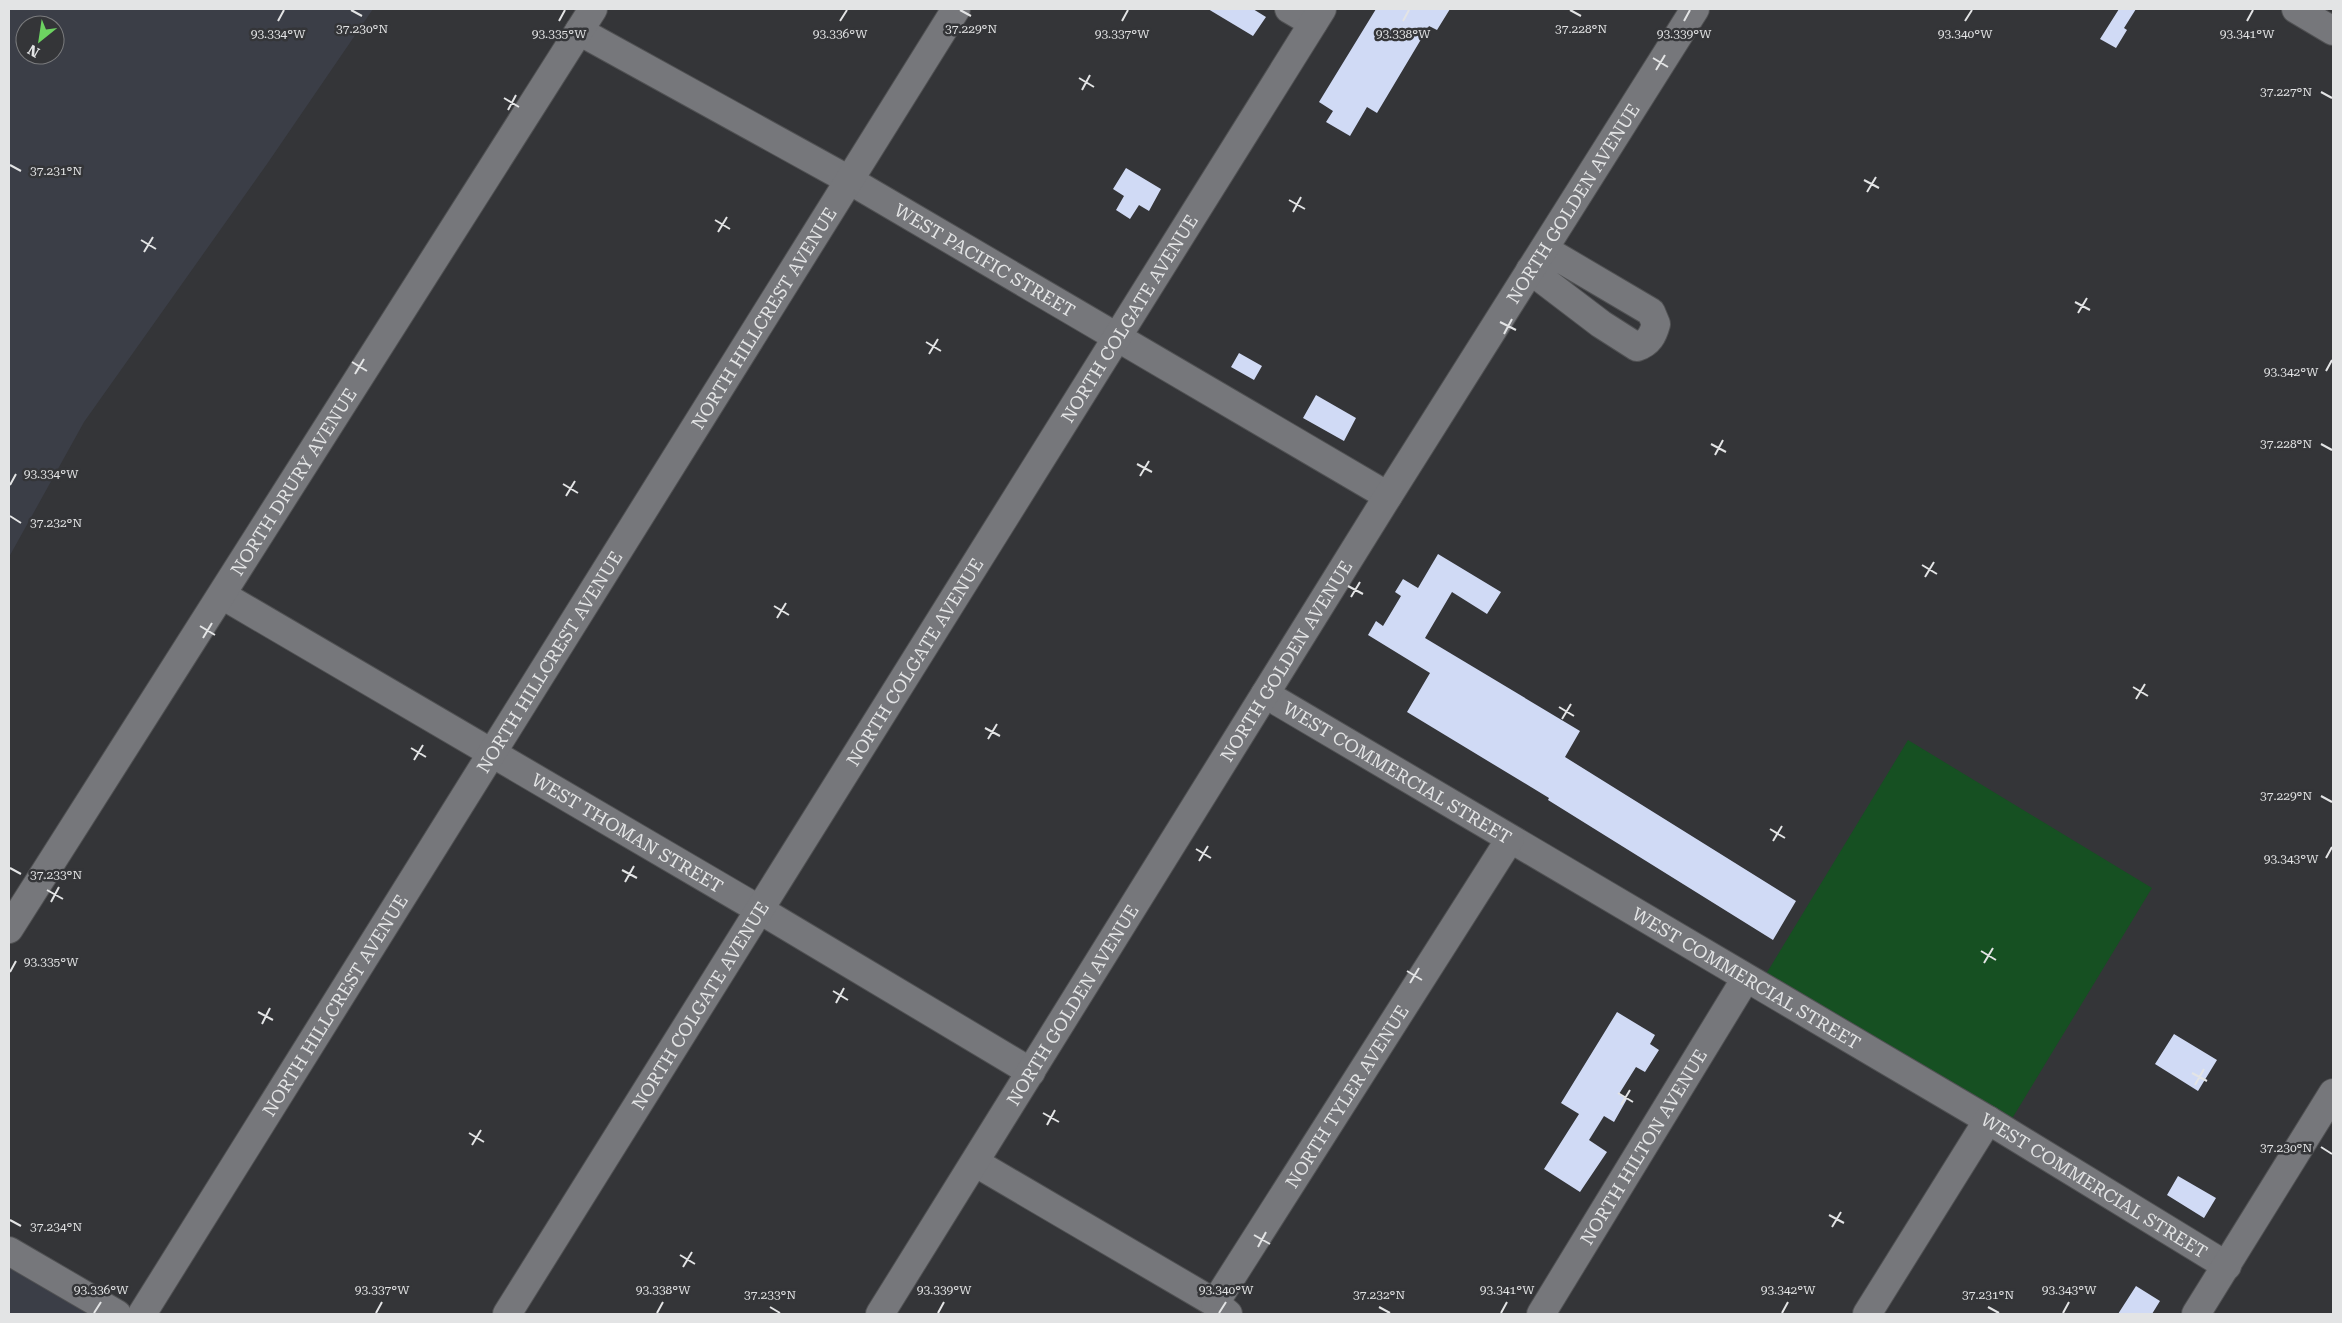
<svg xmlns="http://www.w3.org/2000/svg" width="2342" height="1323" font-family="'Roboto Serif',serif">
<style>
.built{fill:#3b3e47;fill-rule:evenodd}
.green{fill:#165022}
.building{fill:#d0daf5}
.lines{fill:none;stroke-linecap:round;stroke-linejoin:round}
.minor-casing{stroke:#505153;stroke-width:30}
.minor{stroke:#76777b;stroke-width:28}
.ticks{fill:none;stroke:#e3e4e5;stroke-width:2}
.labels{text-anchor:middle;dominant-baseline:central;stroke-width:5;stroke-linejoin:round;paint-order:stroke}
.street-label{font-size:18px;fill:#e3e4e5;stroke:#343538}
.ticks-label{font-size:12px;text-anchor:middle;fill:#e3e4e5;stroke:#343538;stroke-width:5;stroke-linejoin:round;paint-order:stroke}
</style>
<rect width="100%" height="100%" fill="#343538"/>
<path class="built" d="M9,9H373L267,164L84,422L9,557ZM25,25H55V55H25Z
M9,1259L103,1314H9Z"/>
<path class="green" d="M1908,740L2152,888L2010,1122L1766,974Z"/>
<path class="building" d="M1208,9H1253L1266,17L1253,36Z
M1376,9H1450L1437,30L1429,26L1377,113L1367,107L1350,136L1326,122L1333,111L1319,102Z
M2119,9H2136L2124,28L2127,30L2116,48L2100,39Z
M1126,168L1161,189L1149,211L1139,205L1130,219L1116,210L1124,196L1113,189Z
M1239,353L1262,366L1254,380L1231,367Z
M1316,395L1356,418L1344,441L1303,418Z
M1438,554L1501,592L1487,614L1452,592L1425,638L1580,731L1565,757L1796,901L1773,940L1548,800L1549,798L1407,712L1430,673L1368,635L1376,621L1383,626L1401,596L1395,592L1403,579L1418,588Z
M1617,1012L1655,1035L1650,1044L1659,1050L1645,1072L1636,1067L1619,1094L1627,1099L1614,1122L1604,1116L1589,1140L1607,1152L1580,1192L1544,1169L1579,1114L1561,1103Z
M2174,1034L2217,1060L2198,1091L2155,1064Z
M2178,1176L2216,1198L2204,1218L2167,1195Z
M2136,1286L2160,1301L2152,1314H2118Z"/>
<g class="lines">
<g class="minor-casing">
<g id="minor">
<path d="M1289,9L1313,23"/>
<path d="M2296,9L2333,31"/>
<path id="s1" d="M579,31L849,180L1388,496"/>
<path d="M1530,270L1601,324L1637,347C1649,343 1653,335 1656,324L1651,312L1544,249"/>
<path id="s2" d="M222,595L760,910L1031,1072"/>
<path id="s3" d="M1265,694L1988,1120L2227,1266"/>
<path id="s4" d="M9,929L593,9"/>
<path d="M976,1163L1215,1303L1228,1314"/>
<path d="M9,1251L117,1314"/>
<path id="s5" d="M1215,1303L1510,839"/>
<path id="s6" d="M142,1314L956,9"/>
<path id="s7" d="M507,1314L1322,9"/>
<path id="s8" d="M880,1314L1388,496L1695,9"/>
<path id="s9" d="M1541,1314L1746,978"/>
<path d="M1867,1314L1988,1120"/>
<path d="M2196,1314L2333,1093"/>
</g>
</g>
<use href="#minor" class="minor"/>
</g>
<path class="ticks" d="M351,10L362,16M960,10L971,16M1570,10L1581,16M278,21L284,10M559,21L565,10M840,21L847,10M1122,21L1128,10M1403,21L1409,10M1684,21L1690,10M1965,21L1972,10M2247,21L2253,10M1653,58L1668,67M1656,70L1665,55M1079,78L1094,87M1082,90L1090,75M2321,92L2332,98M504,98L519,107M508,110L516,95M10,165L21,171M1864,180L1879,188M1867,192L1876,177M1289,200L1305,209M1293,212L1301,197M715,220L730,229M718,232L727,217M141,240L156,249M144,252L153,237M2075,302L2090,310M2078,313L2087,298M1500,322L1516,330M1504,334L1512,319M926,342L941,351M929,354L938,339M352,362L367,371M2326,371L2332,360M355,374L364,359M1711,444L1726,452M2321,444L2332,450M1715,455L1723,440M1137,464L1152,472M1140,476L1149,461M563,484L578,493M10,485L16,474M566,496L575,481M10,516L21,523M1922,565L1937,574M1925,577L1934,562M1348,586L1363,594M1351,597L1360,582M774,606L789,615M777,618L786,603M200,626L215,635M203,638L212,623M2133,687L2148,696M2136,699L2145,684M1559,707L1574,716M1562,719L1571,704M985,728L1000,736M988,739L997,724M411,748L426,757M414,760L423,745M2321,796L2332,802M1770,829L1785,838M1773,841L1782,826M1196,849L1211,858M2326,858L2332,847M1199,861L1208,846M10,868L21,874M622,870L637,878M625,882L634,866M47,890L63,899M51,902L59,887M1981,951L1996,960M1984,963L1993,948M1407,971L1422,980M10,972L16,961M1410,983L1419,968M833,991L848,1000M836,1003L844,988M258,1012L273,1020M262,1024L270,1008M2192,1073L2207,1081M2195,1085L2204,1069M1618,1093L1633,1102M1621,1105L1630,1090M1043,1113L1059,1122M1047,1125L1055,1110M469,1133L484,1142M472,1145L481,1130M2321,1147L2332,1154M1829,1215L1844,1223M10,1220L21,1226M1832,1227L1841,1212M1254,1235L1270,1244M1258,1247L1266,1232M680,1255L695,1264M683,1267L692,1252M770,1307L780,1313M1379,1307L1390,1313M1988,1307L1999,1313M94,1313L101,1302M376,1313L382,1302M657,1313L663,1302M938,1313L944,1302M1219,1313L1226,1302M1501,1313L1507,1302M1782,1313L1788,1302M2063,1313L2069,1302"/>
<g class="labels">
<g class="street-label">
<text stroke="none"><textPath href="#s8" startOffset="1309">NORTH GOLDEN AVENUE</textPath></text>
<text stroke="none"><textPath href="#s1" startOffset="466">WEST PACIFIC STREET</textPath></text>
<text stroke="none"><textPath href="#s6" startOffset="1174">NORTH HILLCREST AVENUE</textPath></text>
<text stroke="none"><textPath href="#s7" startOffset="1174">NORTH COLGATE AVENUE</textPath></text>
<text stroke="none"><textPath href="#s4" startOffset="530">NORTH DRURY AVENUE</textPath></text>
<text stroke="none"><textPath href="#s8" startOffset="769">NORTH GOLDEN AVENUE</textPath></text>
<text stroke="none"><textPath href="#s6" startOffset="769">NORTH HILLCREST AVENUE</textPath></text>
<text stroke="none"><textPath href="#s7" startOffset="769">NORTH COLGATE AVENUE</textPath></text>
<text stroke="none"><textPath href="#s3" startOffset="154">WEST COMMERCIAL STREET</textPath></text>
<text stroke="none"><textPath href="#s2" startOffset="470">WEST THOMAN STREET</textPath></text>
<text stroke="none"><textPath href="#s3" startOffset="559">WEST COMMERCIAL STREET</textPath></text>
<text stroke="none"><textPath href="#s6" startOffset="364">NORTH HILLCREST AVENUE</textPath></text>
<text stroke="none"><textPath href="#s7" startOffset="364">NORTH COLGATE AVENUE</textPath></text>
<text stroke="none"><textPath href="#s8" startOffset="364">NORTH GOLDEN AVENUE</textPath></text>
<text stroke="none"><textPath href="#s5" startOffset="245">NORTH TYLER AVENUE</textPath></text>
<text stroke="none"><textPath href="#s9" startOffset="196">NORTH HILTON AVENUE</textPath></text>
<text stroke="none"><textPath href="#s3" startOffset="964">WEST COMMERCIAL STREET</textPath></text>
</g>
</g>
<g class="ticks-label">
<text x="362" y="33">37.230°N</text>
<text x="971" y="33">37.229°N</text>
<text x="1581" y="33">37.228°N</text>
<text x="278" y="38">93.334°W</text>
<text x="559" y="38">93.335°W</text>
<text x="1122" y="38">93.337°W</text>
<text x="1403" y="38">93.338°W</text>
<text x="1965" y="38">93.340°W</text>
<text x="2247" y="38">93.341°W</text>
<text x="840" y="38">93.336°W</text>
<text x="1684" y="38">93.339°W</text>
<text x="2286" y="96">37.227°N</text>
<text x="56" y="175">37.231°N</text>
<text x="2291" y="376">93.342°W</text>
<text x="2286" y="448">37.228°N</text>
<text x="51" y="478">93.334°W</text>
<text x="56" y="527">37.232°N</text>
<text x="2286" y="800">37.229°N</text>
<text x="2291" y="863">93.343°W</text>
<text x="56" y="879">37.233°N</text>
<text x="51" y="966">93.335°W</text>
<text x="2286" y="1152">37.230°N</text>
<text x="56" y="1231">37.234°N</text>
<text x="101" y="1294">93.336°W</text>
<text x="382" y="1294">93.337°W</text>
<text x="663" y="1294">93.338°W</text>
<text x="944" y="1294">93.339°W</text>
<text x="1226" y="1294">93.340°W</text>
<text x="1507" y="1294">93.341°W</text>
<text x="1788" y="1294">93.342°W</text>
<text x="2069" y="1294">93.343°W</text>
<text x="770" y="1299">37.233°N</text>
<text x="1379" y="1299">37.232°N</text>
<text x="1988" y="1299">37.231°N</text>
</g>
<rect width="2342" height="1323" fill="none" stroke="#e3e4e5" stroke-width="20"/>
<g transform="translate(40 40) rotate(210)"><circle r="24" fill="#343538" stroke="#7a7b7d"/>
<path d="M0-4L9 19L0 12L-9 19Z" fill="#6dd361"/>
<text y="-8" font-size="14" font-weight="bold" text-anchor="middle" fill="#e3e4e5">N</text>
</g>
</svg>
